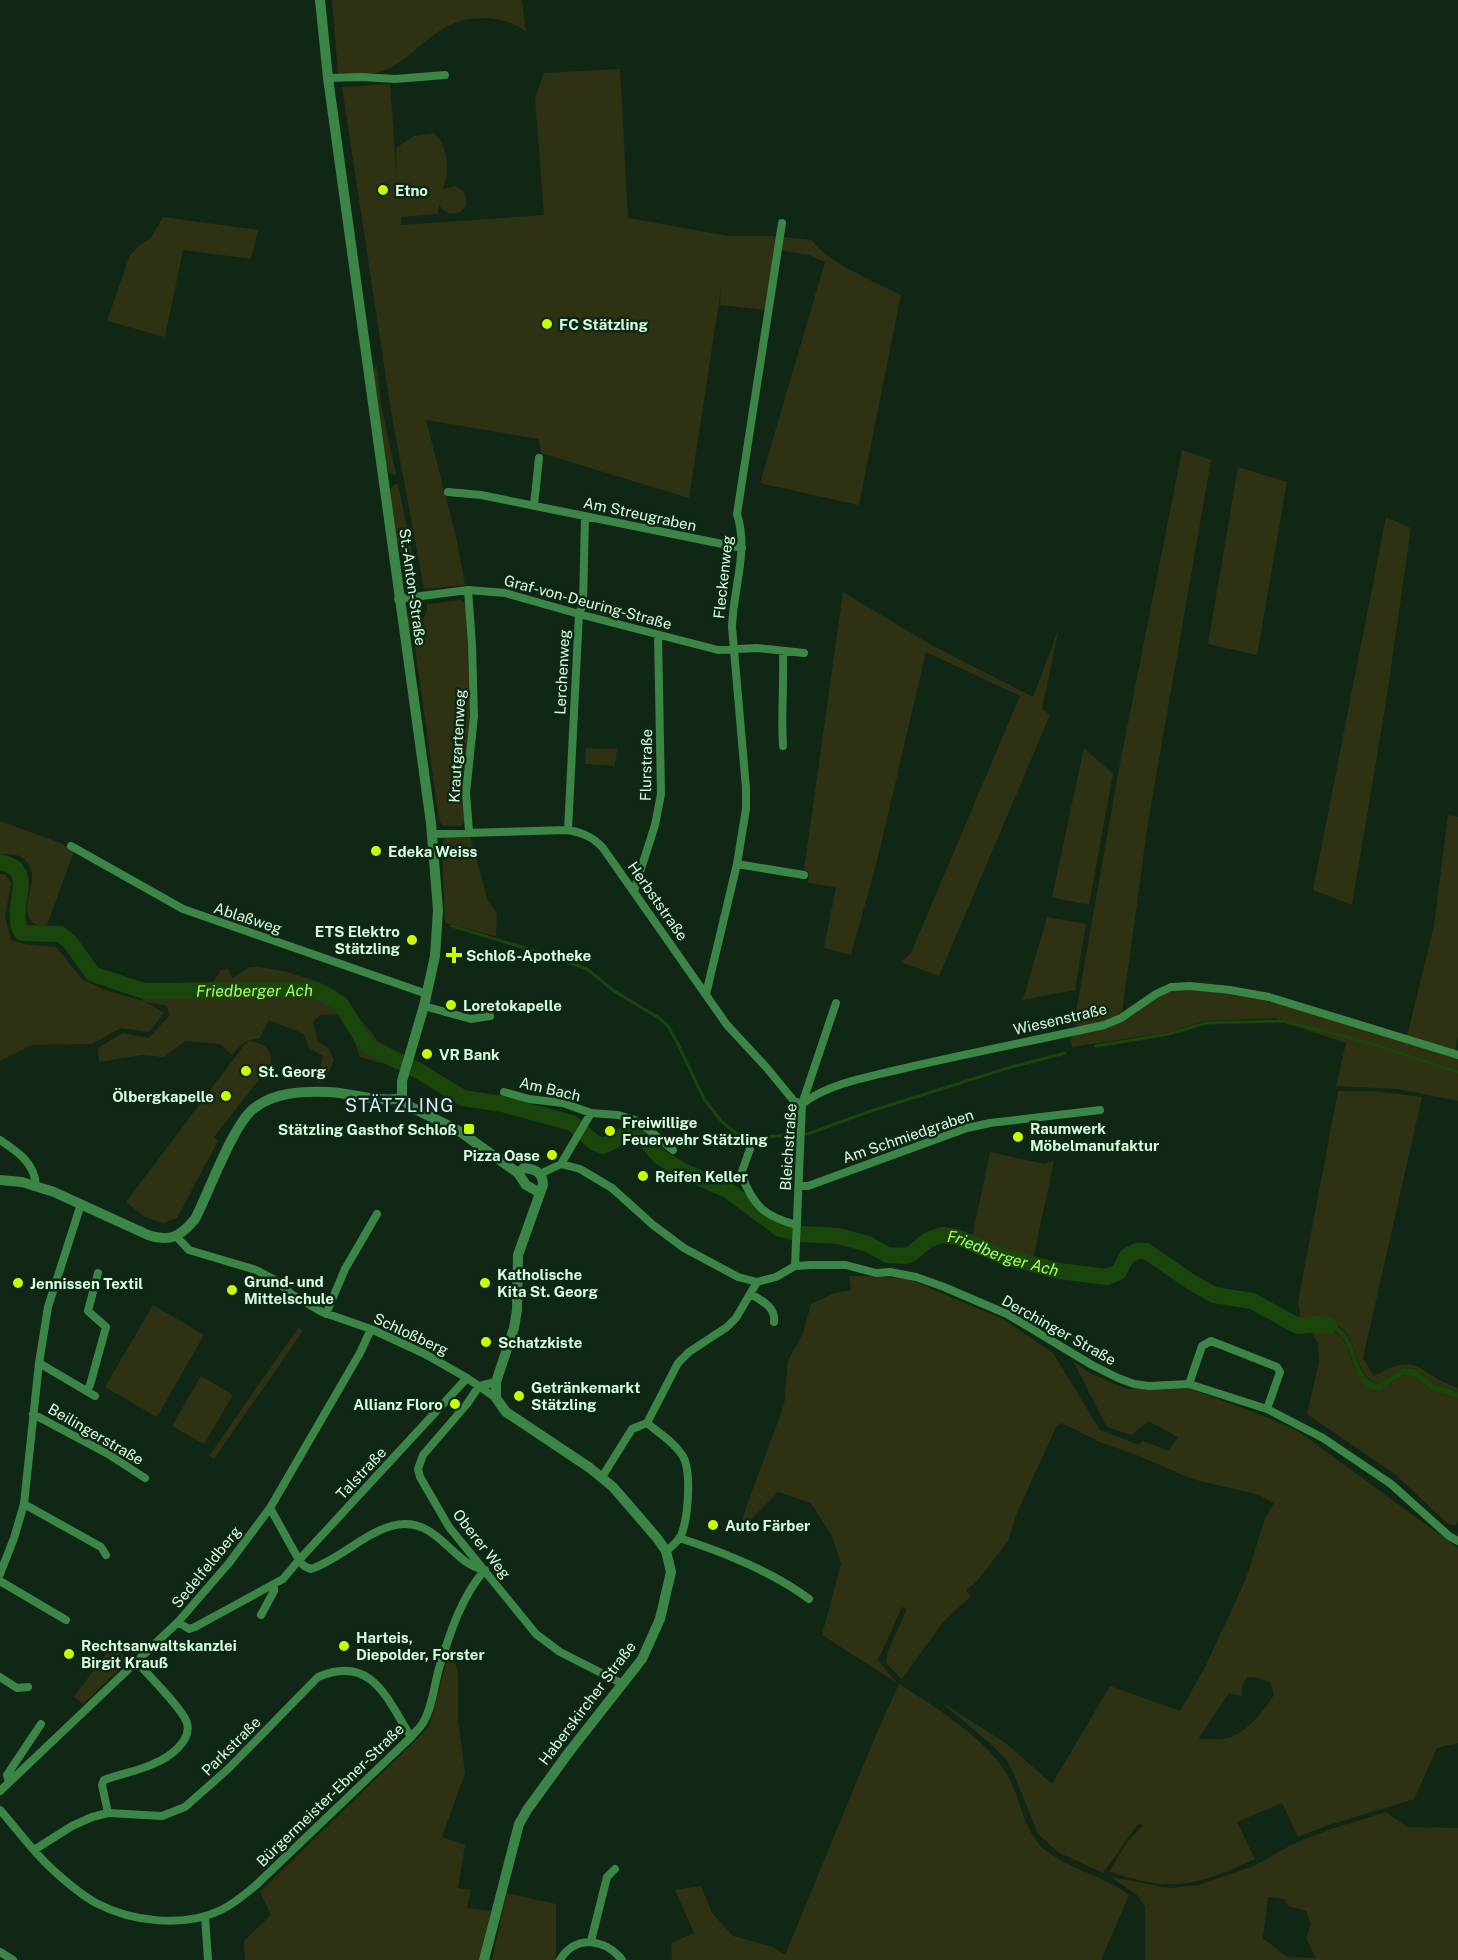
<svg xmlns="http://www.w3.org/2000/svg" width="1458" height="1960" font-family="'Public Sans',sans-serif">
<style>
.green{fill:#2f3113;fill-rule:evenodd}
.water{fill:#1a450b}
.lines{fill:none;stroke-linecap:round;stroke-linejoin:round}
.stream{stroke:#1a450b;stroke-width:3}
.river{stroke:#1a450b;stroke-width:16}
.minor{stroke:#3b8646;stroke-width:8}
.tertiary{stroke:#3b8646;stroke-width:10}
.poi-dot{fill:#c9fd04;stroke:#102716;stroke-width:2}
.labels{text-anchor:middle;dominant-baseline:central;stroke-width:5;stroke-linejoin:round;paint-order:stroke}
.poi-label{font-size:15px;font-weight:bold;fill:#d6ffdf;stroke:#102716;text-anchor:start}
.street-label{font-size:15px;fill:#d6ffdf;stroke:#102716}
.water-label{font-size:16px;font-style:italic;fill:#a6fe65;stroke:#102716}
.quarter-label{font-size:18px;letter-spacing:1.5px;fill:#d8edff;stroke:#102716}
</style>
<rect width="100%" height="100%" fill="#102716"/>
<path class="green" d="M332,0H522L526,32C503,14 470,14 444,28C423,40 406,63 383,71C369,76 353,74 338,74Z
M620,69L628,218L729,236H773L812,240C828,263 875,282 901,295L859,505L760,483L825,262L809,255L777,250L766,310L720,305L721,289L689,498L541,453L539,439L426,420L457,541L465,585L424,589L391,411L342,87L390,84L397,180L396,148L414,136L434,133C448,146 450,171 443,189L455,186C481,198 457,229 439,205L438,214L401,217V225L544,215L535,98L544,73Z
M163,217L258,230L251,259L183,250L165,337L107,321L130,255L141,244L150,239Z
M377,366L381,404L396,474L394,475L388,472L373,370Z
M1182,450L1211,460L1148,823L1122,1012C1108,1021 1093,1024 1077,1027L1074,1023L1118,774Z
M1238,467L1287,482L1257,655L1208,644Z
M395,484H398L415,566L409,570L405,554H402L396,539L390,490Z
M1386,517L1411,528L1386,702L1352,905L1313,890Z
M843,592L933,646L1033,697L1059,628L1042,709L1050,715L939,976L901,962L911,953L1020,696L926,652L877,861L851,955L824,948L836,887L808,883L809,871L804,870Z
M461,600L465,604L466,611L471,727L465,821L461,826H443L439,820L414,641L427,611V604Z
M420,601L421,613L409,635C408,621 403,606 420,601Z
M586,748L617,749L615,766L585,764Z
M1084,748L1113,774L1089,905L1052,897Z
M1448,815L1458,817V1037L1455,1051L1407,1036L1434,926Z
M0,821L60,843L74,851L46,928C2,919 54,873 19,856C14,854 6,854 0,854Z
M449,836H470L488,901L497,914L496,936L445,923L442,846L444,839Z
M0,874H5L11,883L5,916L11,940L24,944L56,947L82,979L105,990L143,1001V984L213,982L221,970L228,968L232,978C238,975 246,967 253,967C271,966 325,981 338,992L379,1042L401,1055L398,1068L360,1057L355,1043L340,1014L320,1015L313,1022L318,1042L328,1048L334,1060L325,1081L317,1083L323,1056L309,1048L304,1034L269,1020L259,1039C245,1039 241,1045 232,1055L220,1044L185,1041L164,1057L142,1055L99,1062L98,1048L123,1033L149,1038L169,1016L167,1006L146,1002L164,1013L149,1032L121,1028L92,1044L32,1045L0,1061Z
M1047,917L1086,924L1075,990L1023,1000Z
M1177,990H1201L1266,1000L1458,1058V1101L1398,1089L1336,1086L1346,1043L1288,1024L1276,1018L1204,1021L1170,1032L1072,1047L1071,1039L1072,1036L1098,1030L1167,991Z
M250,1041C263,1043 273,1049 271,1064L214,1137L218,1141L177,1218L163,1223L145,1217L126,1202L245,1044Z
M1338,1091H1374L1422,1097L1363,1358L1374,1376C1420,1350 1417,1374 1458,1388V1392L1435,1385L1414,1369L1404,1368L1378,1384C1351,1376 1360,1330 1331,1323C1320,1320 1310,1323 1299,1322L1300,1312L1298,1302Z
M990,1152L1044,1164L1054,1161L1033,1259L972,1238Z
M849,1276H872L908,1279L1003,1319L1053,1353L1100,1430L1139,1445L1143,1441L1168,1451L1178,1437L1148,1421L1132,1435L1107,1427L1073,1361L1088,1372L1126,1389H1190L1262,1415L1298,1431L1458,1548V1743L1437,1748L1414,1799L1326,1826L1298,1837L1282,1803L1237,1822L1255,1859C1227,1872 1196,1886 1165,1884C1146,1883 1127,1877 1109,1872L1128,1841L1143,1825L1138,1824L1103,1873L1058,1852L1038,1834L1015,1777L1006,1759L993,1746L940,1701L1007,1744L1052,1784L1110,1686L1180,1711L1204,1669L1235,1603L1247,1576L1265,1518L1274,1503L1259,1495L1192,1479L1139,1456L1100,1442L1062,1423L1056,1427L1017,1513L1008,1541L977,1581L966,1590L971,1596L943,1622L902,1679L886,1663L887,1653L907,1609L902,1607L878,1660L897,1683L822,1635L841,1564L832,1536L811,1503L778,1492L739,1531L747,1505L784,1405L788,1361L803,1333L811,1304L832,1294L851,1290ZM1247,1677L1259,1678L1271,1683L1274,1695C1264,1710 1246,1734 1227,1738C1218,1740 1207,1738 1198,1739L1229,1693L1242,1696V1687Z
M153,1305L204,1335L157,1417L105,1387Z
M1307,1326C1368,1329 1335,1367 1375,1391L1404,1375L1415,1377L1433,1391L1458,1398V1520L1456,1525L1448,1524L1396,1475L1307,1414L1319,1362L1318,1343Z
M298,1328L303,1331L214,1459L209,1456Z
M201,1376L233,1395L204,1444L172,1426Z
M113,1644L125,1658L124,1665L83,1704L74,1697Z
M451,1645L458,1674V1720L465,1773L442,1837L465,1845L458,1888L471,1890L467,1908L491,1911L480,1960H245L244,1941L271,1915L260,1892L429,1727Z
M899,1684C934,1706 983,1737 1006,1772C1019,1793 1021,1822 1038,1843C1057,1866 1104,1875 1129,1895L1101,1960H672L671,1943L694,1933L675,1890L701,1886L712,1913L733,1936L773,1947L785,1955L878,1730Z
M1386,1812L1407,1827L1458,1828V1960H1145V1907L1137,1895L1111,1877L1170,1888L1199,1885L1256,1865L1291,1845L1328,1830ZM1268,1897L1284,1899L1288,1906L1306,1911L1311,1924L1306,1938L1316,1958L1287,1957L1263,1938Z
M507,1893L556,1904V1960H492Z"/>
<path class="water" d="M1313,1320C1368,1323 1345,1375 1378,1384L1404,1368L1414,1369L1435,1385L1458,1392V1398L1433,1391L1415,1377L1404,1375L1391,1382L1380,1391C1347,1388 1358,1344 1335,1331C1326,1326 1316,1326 1307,1326L1305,1323Z"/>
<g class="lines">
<path class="stream" d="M452,926L548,955L587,969L614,991L659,1018L668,1026L678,1044L704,1099L722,1122L736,1133L749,1138L807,1134L871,1111L1008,1068L1065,1053
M1096,1046L1169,1034L1206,1023L1283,1021L1370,1043L1458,1072"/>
<path class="river" id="s1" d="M0,862C41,870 6,907 22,933L60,934L70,942L93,974L144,991L315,990L341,1004L367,1046L419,1071L463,1098L502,1104L572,1123L595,1143L603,1146L632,1132L641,1135L660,1157L681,1170L729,1191L780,1229L801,1234L838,1236L868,1244L888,1255L905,1256L911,1254L928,1240L942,1235L957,1237L1002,1256L1059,1271L1107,1277L1119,1272L1127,1256L1137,1251H1146L1191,1282L1214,1295L1252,1301L1298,1326L1320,1324L1329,1326"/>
<path class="minor" d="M328,78L362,77L395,79L445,75
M448,492L481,495L742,548
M534,505L539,458
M468,590L472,645L474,716L466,793L469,831
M398,599L468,590L505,593L579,614L718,650L757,648L804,653
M783,651C784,683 781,714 783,746
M568,830L579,614L583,604L585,517
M432,834L568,830C583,833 593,837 603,848L727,1025L766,1067L794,1101L802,1104
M71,846L183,909L427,994
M737,864L804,875
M634,891L655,825L661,794L658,635
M706,994L737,864L746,809V788L732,627C733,589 749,551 737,514L782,223
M424,1006L471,1019L490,1016
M504,1092L529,1099L563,1103L591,1113L618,1115L635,1120L648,1129L673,1150
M802,1104C829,1083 869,1077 901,1069C969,1053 1037,1040 1104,1025L1121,1018L1156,994L1171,987L1190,986L1230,990L1269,997L1458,1055
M0,1140C18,1152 35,1163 36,1186
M750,1149L741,1174C753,1205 764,1217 797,1225
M561,1164L591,1113
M540,1174L561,1164L580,1169L612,1188L653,1225L684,1248L738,1277L757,1282L776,1277L795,1266L811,1265H846L876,1273L890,1272L916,1277L944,1287L1007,1314L1092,1365L1118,1378L1134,1384L1149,1386L1189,1384L1267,1409L1323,1438L1391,1484L1449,1536L1458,1541
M799,1186H808L967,1128L990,1123L1100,1110
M176,1236L189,1250L256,1270L277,1281L291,1294L322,1312L371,1329L425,1354L467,1378L496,1398
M795,1266L802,1104L836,1003
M751,1294C762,1301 776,1307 774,1322
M326,1314L345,1269L377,1214
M39,1363L95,1396
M496,1382L479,1386L467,1404L423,1455L418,1469L420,1477L449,1527L536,1634L560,1652L623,1684
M1189,1384L1202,1346L1211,1341L1277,1367L1280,1372L1267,1409
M86,1391L90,1385L106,1327L88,1311L98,1273
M33,1414L108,1454L145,1478
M602,1477L632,1429L647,1423
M24,1504L101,1547L106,1555
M270,1508L299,1560L304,1566L311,1569C353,1555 392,1500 436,1536C452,1548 465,1567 485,1570
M679,1538C721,1551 775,1573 809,1599
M666,1551C673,1546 681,1539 683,1530C688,1513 692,1469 682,1455C674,1442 659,1433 647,1423L678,1363L689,1352L727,1327L736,1318L757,1282
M0,1574L14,1538L24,1504L39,1363L48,1307L81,1204
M0,1581L66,1620
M261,1615L274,1591V1584
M178,1622L189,1629L195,1627L283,1579L299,1560L467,1378
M0,1677L17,1688L28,1687
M9,1782L7,1775L41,1724
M0,1791L178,1622L229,1563L270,1508L360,1353L371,1329
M0,1810C17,1829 33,1852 52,1869C65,1881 80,1894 96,1903C132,1922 184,1928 221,1910C234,1904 244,1895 255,1886L411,1737C414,1733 420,1728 423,1723C433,1706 434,1684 440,1665C450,1633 462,1595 485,1570
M108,1813L102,1785L104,1780C120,1774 138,1771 153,1764C168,1758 192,1742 187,1723C183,1709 147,1674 136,1661
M34,1850L72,1826L92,1817L108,1813L162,1816L185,1807L228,1769L318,1677C372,1654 387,1699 411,1737
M205,1916L208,1960
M591,1941L607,1877L615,1869
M0,1952L13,1960
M560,1960C575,1934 606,1939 622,1960"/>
<path class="tertiary" d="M320,0L328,78L431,823L438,910L435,956L424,1006L402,1081V1098
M402,1098L411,1107L459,1131L518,1173L526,1185L540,1193
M0,1180L22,1182L54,1192L148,1235C170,1242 180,1237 195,1219C209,1192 232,1127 253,1109C274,1092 303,1091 328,1092C352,1093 379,1103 402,1098
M484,1960L519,1824L527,1810L569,1752L642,1659L660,1619L671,1572L666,1551L657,1538L613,1487L590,1468L506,1412L496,1398V1382L514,1328L517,1310L518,1255L543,1185C543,1173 536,1169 524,1168L518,1173"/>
</g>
<g class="poi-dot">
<circle cx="383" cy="190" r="6"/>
<circle cx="547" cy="324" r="6"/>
<circle cx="376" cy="851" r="6"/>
<circle cx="412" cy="940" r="6"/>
<path d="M451 946h6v6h6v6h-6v6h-6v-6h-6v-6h6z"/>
<circle cx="451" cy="1005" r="6"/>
<circle cx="427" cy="1054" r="6"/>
<circle cx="246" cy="1071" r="6"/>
<circle cx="226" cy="1096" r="6"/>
<rect x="463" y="1123" width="12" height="12" rx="3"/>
<circle cx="610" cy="1131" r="6"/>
<circle cx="1018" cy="1137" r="6"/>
<circle cx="552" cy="1155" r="6"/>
<circle cx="643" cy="1176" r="6"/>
<circle cx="18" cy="1283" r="6"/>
<circle cx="485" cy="1283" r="6"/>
<circle cx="232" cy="1290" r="6"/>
<circle cx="486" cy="1342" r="6"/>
<circle cx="519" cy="1396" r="6"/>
<circle cx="455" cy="1404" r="6"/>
<circle cx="713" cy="1525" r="6"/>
<circle cx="344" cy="1646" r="6"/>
<circle cx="69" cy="1654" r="6"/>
</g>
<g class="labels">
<g class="poi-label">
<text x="395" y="190">Etno</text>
<text x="559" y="324">FC Stätzling</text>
<text x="388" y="851">Edeka Weiss</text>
<text x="400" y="931" text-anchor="end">ETS Elektro<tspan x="400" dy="17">Stätzling</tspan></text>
<text x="466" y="955">Schloß-Apotheke</text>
<text x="463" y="1005">Loretokapelle</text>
<text x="439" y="1054">VR Bank</text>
<text x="258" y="1071">St. Georg</text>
<text x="214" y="1096" text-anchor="end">Ölbergkapelle</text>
<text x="622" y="1122">Freiwillige<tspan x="622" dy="17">Feuerwehr Stätzling</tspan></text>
<text x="1030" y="1128">Raumwerk<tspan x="1030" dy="17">Möbelmanufaktur</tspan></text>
<text x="457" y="1129" text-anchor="end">Stätzling Gasthof Schloß</text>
<text x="540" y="1155" text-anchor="end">Pizza Oase</text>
<text x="655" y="1176">Reifen Keller</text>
<text x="497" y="1274">Katholische<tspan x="497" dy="17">Kita St. Georg</tspan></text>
<text x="244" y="1281">Grund- und<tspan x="244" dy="17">Mittelschule</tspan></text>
<text x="30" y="1283">Jennissen Textil</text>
<text x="498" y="1342">Schatzkiste</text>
<text x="531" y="1387">Getränkemarkt<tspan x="531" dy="17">Stätzling</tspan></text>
<text x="443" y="1404" text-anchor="end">Allianz Floro</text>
<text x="725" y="1525">Auto Färber</text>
<text x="356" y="1637">Harteis,<tspan x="356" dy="17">Diepolder, Forster</tspan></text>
<text x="81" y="1645">Rechtsanwaltskanzlei<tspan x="81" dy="17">Birgit Krauß</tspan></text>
</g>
<g class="street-label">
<text transform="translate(640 514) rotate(12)">Am Streugraben</text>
<text transform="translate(723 577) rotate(-84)">Fleckenweg</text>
<text transform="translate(413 587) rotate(82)">St.-Anton-Straße</text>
<text transform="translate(588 602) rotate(15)">Graf-von-Deuring-Straße</text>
<text transform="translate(562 672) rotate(-87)">Lerchenweg</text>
<text transform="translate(457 746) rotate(-87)">Krautgartenweg</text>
<text transform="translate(646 765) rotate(-89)">Flurstraße</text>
<text transform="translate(658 901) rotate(55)">Herbststraße</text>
<text transform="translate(248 918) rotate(18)">Ablaßweg</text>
<text transform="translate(1060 1019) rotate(-13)">Wiesenstraße</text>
<text transform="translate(550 1089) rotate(13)">Am Bach</text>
<text transform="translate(908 1136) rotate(-19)">Am Schmiedgraben</text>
<text transform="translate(788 1147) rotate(-86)">Bleichstraße</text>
<text transform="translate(1059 1330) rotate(29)">Derchinger Straße</text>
<text transform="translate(411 1334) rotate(25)">Schloßberg</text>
<text transform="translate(96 1434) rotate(30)">Beilingerstraße</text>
<text transform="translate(361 1473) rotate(-47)">Talstraße</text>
<text transform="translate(482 1544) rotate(52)">Oberer Weg</text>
<text transform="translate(206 1567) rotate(-51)">Sedelfeldberg</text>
<text transform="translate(587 1703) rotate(-53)">Haberskircher Straße</text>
<text transform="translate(231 1746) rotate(-45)">Parkstraße</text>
<text transform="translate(330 1795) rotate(-44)">Bürgermeister-Ebner-Straße</text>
</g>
<g class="water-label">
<text stroke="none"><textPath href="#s1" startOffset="338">Friedberger Ach</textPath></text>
<text stroke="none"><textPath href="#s1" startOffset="1186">Friedberger Ach</textPath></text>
</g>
<g class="quarter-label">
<text x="400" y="1105">STÄTZLING</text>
</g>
</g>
</svg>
